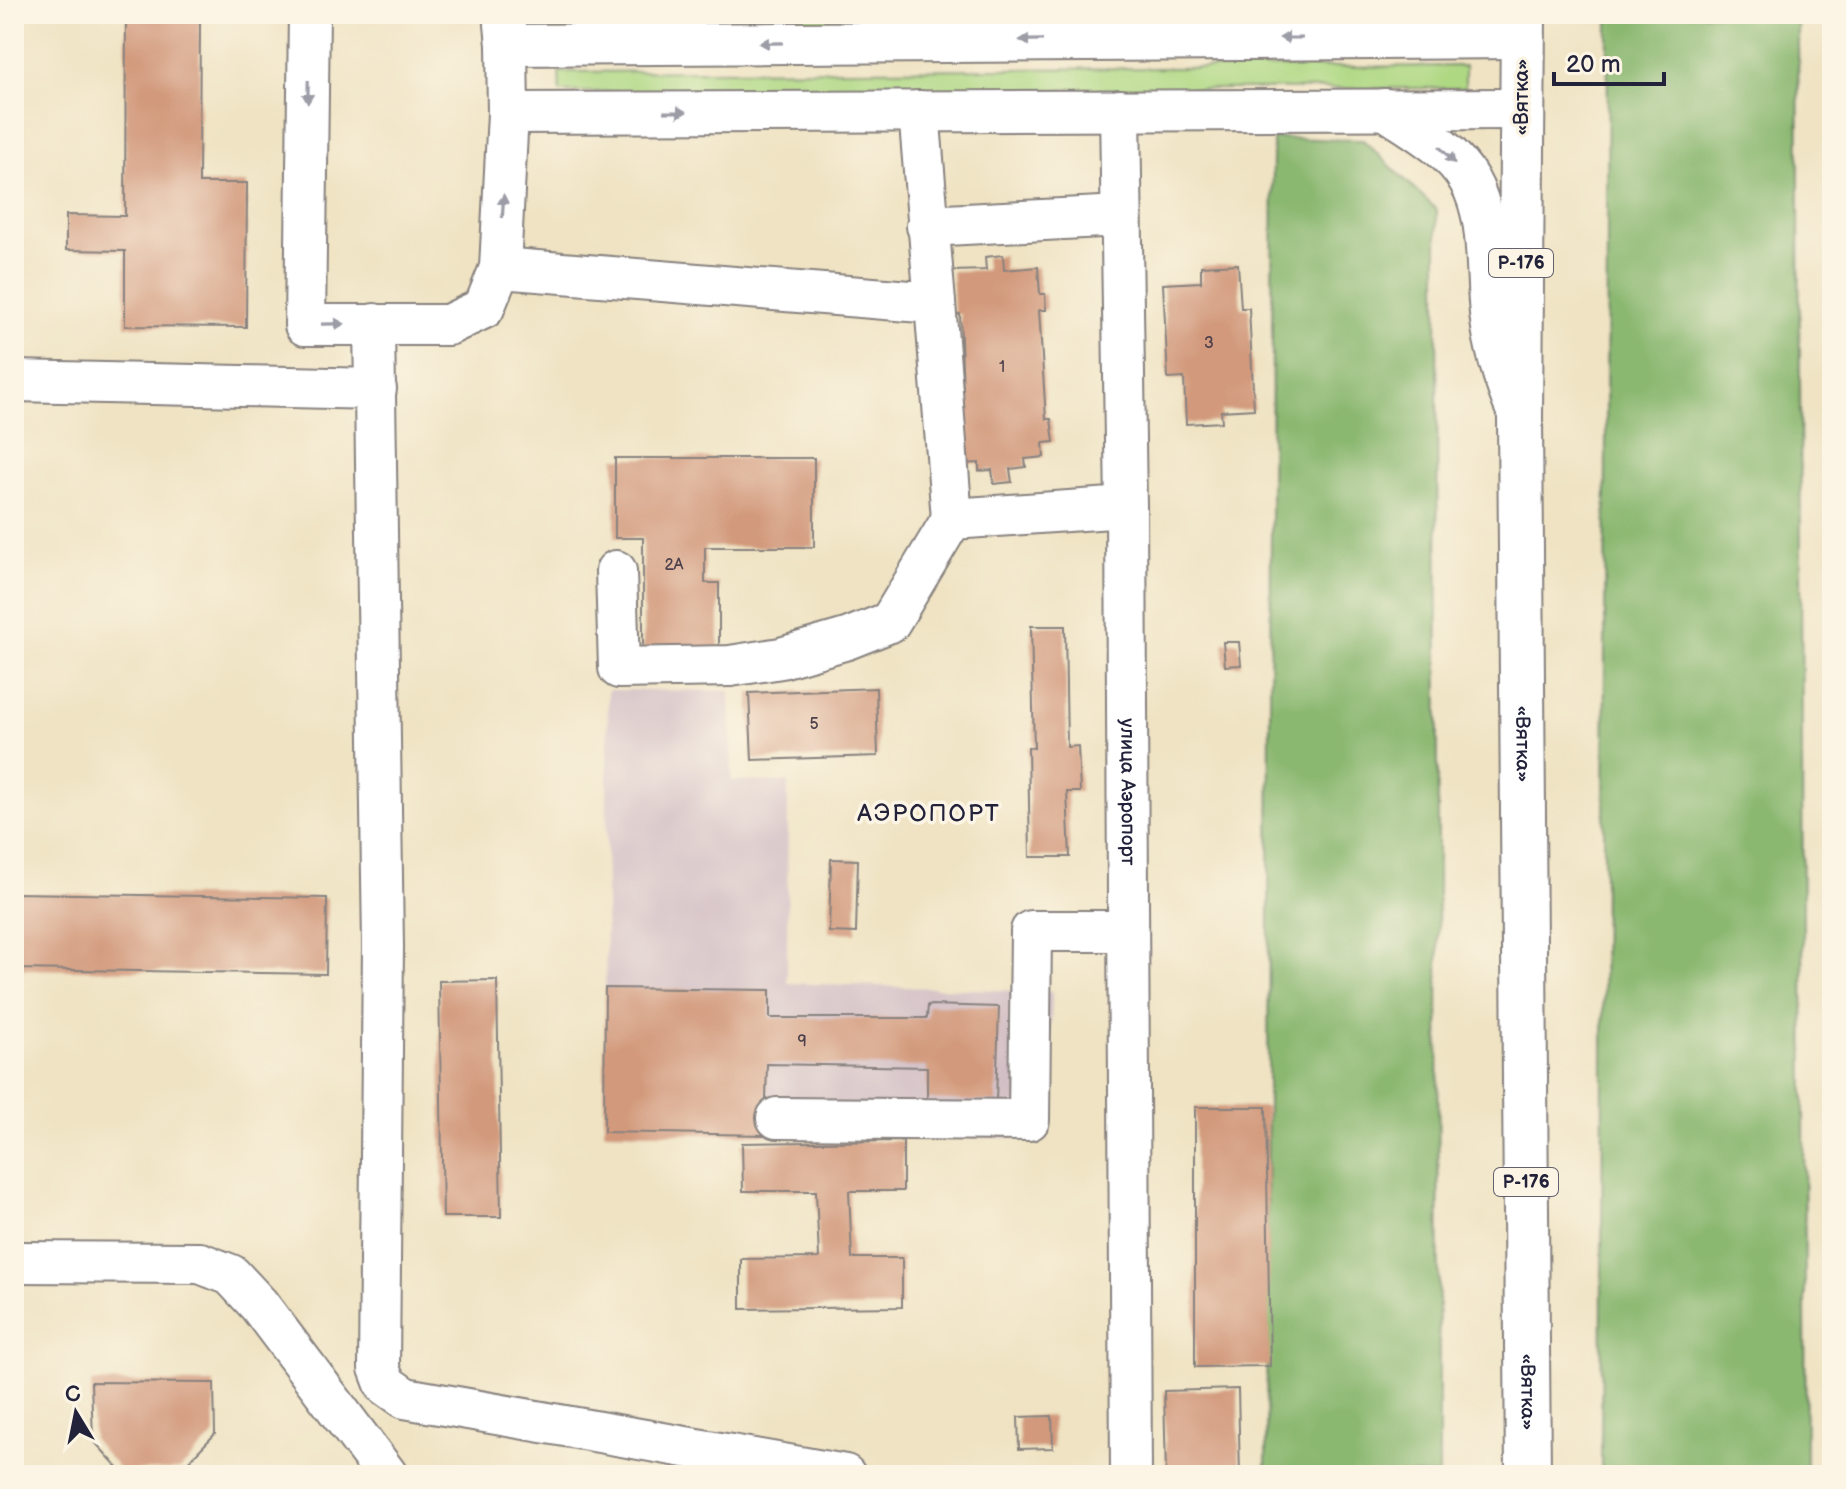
<svg xmlns="http://www.w3.org/2000/svg" width="1846" height="1489" font-family="'Balsamiq Sans',sans-serif">
<style>
.industrial{fill:#d2bec5}
.green{fill:#afd883;stroke:#687d5f;stroke-width:2}
.forest{fill:#8bb871;stroke:#566d56;stroke-width:2}
.building{fill:#d2997c}
.lines{fill:none;stroke-linecap:round;stroke-linejoin:round}
.minor-casing{stroke:#88827f;stroke-width:44}
.major-casing{stroke:#88827f;stroke-width:48}
.minor{stroke:#fff;stroke-width:40}
.major{stroke:#fff;stroke-width:44}
.oneway{fill:#9c9ca7}
.labels{text-anchor:middle;dominant-baseline:central;stroke-width:7;stroke-linejoin:round;paint-order:stroke}
.number-label{font-size:16px;fill:#4e404b}
.shield{fill:#fcf5e5;stroke:#63616e;stroke-width:2}
.shield-label{font-size:18px;font-weight:bold;fill:#22223b}
.street-label{font-size:20px;fill:#22223b;stroke:#fcf5e5}
.quarter-label{font-size:24px;letter-spacing:2px;fill:#22223b;stroke:#fcf5e5}
</style>
<rect width="100%" height="100%" fill="#fcf5e5"/>
<filter id="ink" filterUnits="userSpaceOnUse"><feTurbulence type="fractalNoise" baseFrequency=".0125" numOctaves="2"/><feDisplacementMap in="SourceGraphic" scale="16" xChannelSelector="R" yChannelSelector="G"/><feConvolveMatrix kernelMatrix="1 2 1 2 8 2 1 2 1" color-interpolation-filters="sRGB"/></filter>
<filter id="wash" filterUnits="userSpaceOnUse"><feTurbulence type="fractalNoise" baseFrequency=".006" numOctaves="4" result="noise"/><feDisplacementMap in="SourceGraphic" scale="32" xChannelSelector="R" yChannelSelector="G"/><feGaussianBlur stdDeviation="1.8" result="paint"/><feColorMatrix in="noise" values="0 0 0 0 0 0 0 0 0 0 0 0 0 0 0 0 0 1.4 0 .05"/><feComposite in="paint" operator="in"/></filter>
<g filter="url(#wash)">
<rect width="100%" height="100%" fill="#efe3c3"/>
<path class="industrial" d="M608,690L730,691L732,781L788,782L787,983L1052,992L1048,1139L604,1132Z"/>
<path class="green" d="M538,14H1226L1225,39L538,45Z
M1465,66V88L560,92L559,72Z"/>
<path class="forest" d="M1608,14H1798L1806,1475H1601Z
M1273,138L1363,140L1437,210L1439,1475H1266Z"/>
<g id="blocks">
<path class="building" d="M126,14H200L199,183H247L246,327L125,326V251L66,250V215L125,216Z
M1003,255L1004,270L1038,267L1040,294H1045L1046,310H1039L1046,419H1051L1054,442L1043,443L1044,457L1025,459L1026,467L1010,469L1012,482L994,484L992,470L979,471V463L961,464L964,422L960,314L954,315L952,271L986,270L985,257Z
M1238,264L1241,308H1249L1254,409L1221,411L1222,422L1186,424L1184,378L1168,379L1163,284L1201,282V266Z
M615,458H814V547H705V583H719V649H643V538H615Z
M1031,626H1065L1067,747L1078,746L1080,792H1067L1070,857H1030L1028,747L1034,748Z
M1223,642H1239L1241,665L1225,666Z
M876,688L878,756L752,760L749,693Z
M831,859L858,860L856,933L829,932Z
M14,893L327,898L326,974L14,969Z
M497,980L501,1217H443L439,981Z
M605,988L770,990V1018H927L928,1005L999,1007L996,1102L927,1099V1067L767,1064L765,1135L604,1132Z
M1195,1107H1266L1270,1366L1195,1367Z
M903,1141V1191H849L852,1258H902V1307L741,1309V1259L819,1258L816,1191H743L742,1143Z
M91,1382L214,1383L215,1434L180,1470L121,1471L93,1440Z
M1238,1389L1240,1475H1166L1164,1391Z
M1052,1416L1053,1448L1019,1449L1018,1417Z"/>
</g>
</g>
<g filter="url(#ink)">
<use href="#blocks" fill-opacity="0" stroke="#88827f" stroke-width="2"/>
<g class="lines">
<g class="minor-casing">
<g id="minor">
<path d="M309,14L305,325H448L484,308L500,268L508,113L1522,109"/>
<path d="M504,14L507,45L1523,38"/>
<path d="M507,45L508,113"/>
<path d="M1385,109C1414,129 1451,148 1469,180C1491,218 1485,271 1490,313C1494,349 1504,381 1518,414"/>
<path id="s1" d="M1120,110L1126,507L1131,1475"/>
<path d="M927,226L1121,216"/>
<path d="M500,268L935,303L919,111"/>
<path d="M935,303L952,519L1126,507"/>
<path d="M374,324L383,946L379,1368L385,1384L405,1398L845,1475"/>
<path d="M14,381L376,389"/>
<path d="M616,571L619,668L730,666L781,658L847,639L890,622L952,519"/>
<path d="M777,1118L1029,1120L1031,931H1128"/>
<path d="M14,1262L200,1263L231,1275L259,1305L387,1475"/>
</g>
</g>
<g class="major-casing">
<g id="major">
<path id="s2" d="M1523,14L1520,418L1528,1475"/>
</g>
</g>
<use href="#minor" class="minor"/>
<use href="#major" class="major"/>
</g>
<defs><path id="oneway-solid" d="M-6-.8H1V-3.2L6.5 0L1 3.2V.8H-6Z" transform="scale(2)"/></defs>
<g class="oneway">
<use href="#oneway-solid" transform="translate(1291 38) rotate(180)"/>
<use href="#oneway-solid" transform="translate(1031 40) rotate(179)"/>
<use href="#oneway-solid" transform="translate(771 43) rotate(179)"/>
<use href="#oneway-solid" transform="translate(308 92) rotate(91)"/>
<use href="#oneway-solid" transform="translate(675 112)"/>
<use href="#oneway-solid" transform="translate(1447 155) rotate(47)"/>
<use href="#oneway-solid" transform="translate(503 206) rotate(-87)"/>
<use href="#oneway-solid" transform="translate(333 324) rotate(-1)"/>
</g>
</g>
<g class="labels">
<g class="number-label">
<text x="1209" y="343">3</text>
<text x="1002" y="367">1</text>
<text x="674" y="565">2А</text>
<text x="814" y="724">5</text>
<text x="802" y="1041">9</text>
</g>
<g class="shield">
<rect x="1489" y="249" width="64" height="28" rx="6"/>
<rect x="1494" y="1168" width="64" height="28" rx="6"/>
</g>
<g class="shield-label">
<text x="1521" y="263">Р-176</text>
<text x="1526" y="1182">Р-176</text>
</g>
<g class="street-label">
<text transform="translate(1522 97) rotate(-90)">«Вятка»</text>
<text stroke="none"><textPath href="#s2" startOffset="730">«Вятка»</textPath></text>
<text stroke="none"><textPath href="#s1" startOffset="682">улица Аэропорт</textPath></text>
<text stroke="none"><textPath href="#s2" startOffset="1378">«Вятка»</textPath></text>
</g>
<g class="quarter-label">
<text x="929" y="813">АЭРОПОРТ</text>
</g>
</g>
<rect width="1846" height="1489" fill="none" stroke="#fcf5e5" stroke-width="48"/>
<g transform="translate(76 1413) rotate(350)" stroke="#fcf5e5" stroke-width="6" paint-order="stroke">
<path d="M0-6L14 30L0 20L-14 30Z" fill="#22223b"/>
<text y="-12" font-size="22" font-weight="bold" text-anchor="middle" fill="#22223b">С</text>
</g>
<path d="M1554 72v12h110v-12" fill="none" stroke="#22223b" stroke-width="4"/>
<text x="1566" y="72" font-size="24" fill="#22223b" stroke="#fcf5e5" stroke-width="6" paint-order="stroke">20 m</text>
</svg>
